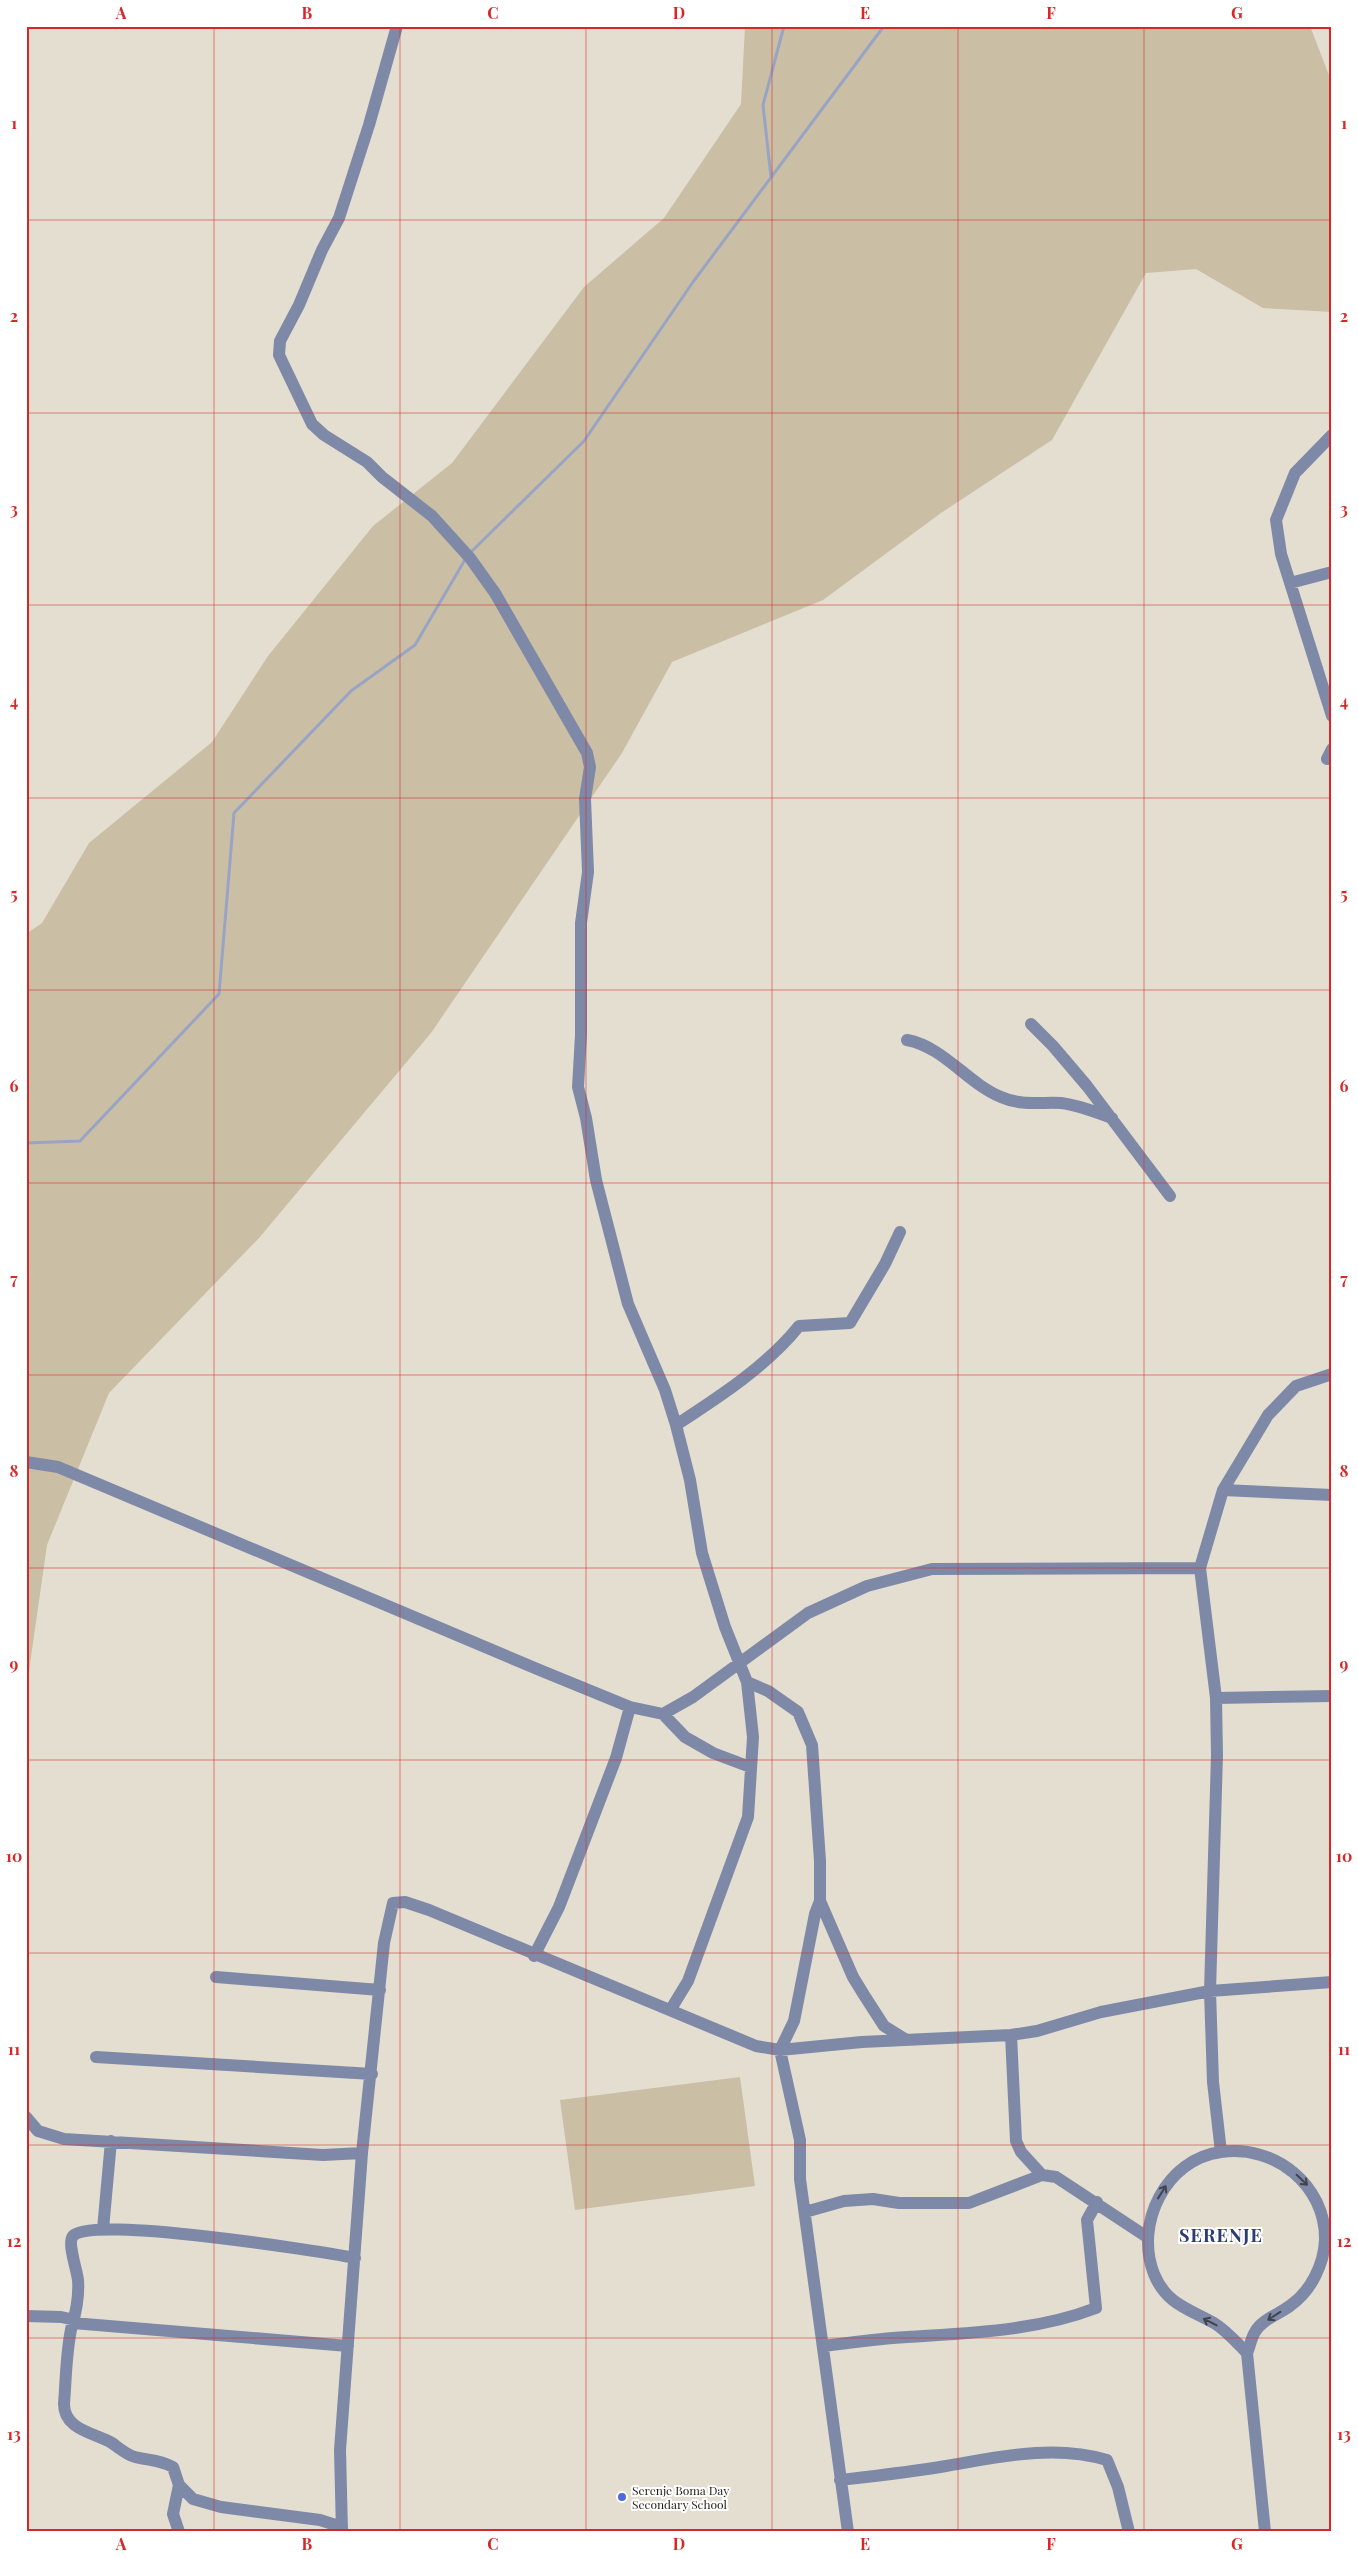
<svg xmlns="http://www.w3.org/2000/svg" width="1358" height="2558" font-family="'Playfair Display',serif">
<style>
.green{fill:#cabfa4}
.lines{fill:none;stroke-linecap:round;stroke-linejoin:round}
.stream{stroke:#99a4c5;stroke-width:3}
.minor{stroke:#7e89a8;stroke-width:12}
.oneway{stroke:#42444c}
.grid{fill:none;stroke:#d62828;stroke-width:1;stroke-opacity:0.55}
.poi-dot{fill:#5068dd;stroke:#fff;stroke-width:2}
.labels{text-anchor:middle;dominant-baseline:central;stroke-width:4;stroke-linejoin:round;paint-order:stroke}
.poi-label{font-size:12px;fill:#211f1a;stroke:#fff;text-anchor:start}
.district-label{font-size:18px;font-weight:bold;letter-spacing:1px;fill:#2d3b75;stroke:#fff}
.neatline{fill:none;stroke:#d62828;stroke-width:2}
.grid-label{font-size:16px;text-anchor:middle;font-weight:bold;fill:#d62828}
</style>
<rect width="100%" height="100%" fill="#e4ded0"/>
<path class="green" d="M745,26H1310L1332,83V312L1263,308L1196,269L1146,273L1052,440L941,513L823,600L672,662L622,753L431,1033L259,1238L109,1393L47,1545L26,1692V934L42,923L89,843L212,742L268,656L373,526L452,463L584,287L664,218L741,104Z
M740,2077L755,2186L575,2210L560,2100Z"/>
<g class="lines">
<path class="stream" d="M771,177L763,105L784,26
M470,553L584,441L693,282L884,26
M26,1143L80,1141L219,994L234,813L351,691L415,645L466,558"/>
<path class="minor" d="M397,26L369,125L339,218L322,250L299,305L280,341L279,355L312,424L324,435L367,462L382,477L432,516L470,558L495,593L587,753L590,767L585,799L588,872L581,923V1035L578,1087L586,1118L596,1180L628,1304L665,1390L676,1425L690,1480L702,1553L725,1627L747,1682L768,1691L798,1712L812,1745L820,1861V1901L815,1914L794,2021L780,2050L800,2140V2179L848,2532
M1332,435L1295,473L1276,520L1281,554L1332,716
M1290,583L1332,572
M1327,759L1332,749
M1031,1024L1053,1046L1087,1086L1170,1196
M907,1040C944,1047 967,1083 1001,1097C1021,1106 1040,1102 1061,1103C1078,1105 1096,1112 1112,1118
M1332,1374L1296,1386L1268,1415L1223,1490L1200,1568L1216,1698L1217,1755L1210,1991L1332,1982
M676,1425C719,1397 767,1366 799,1326L850,1323L885,1264L900,1232
M26,1462L58,1467L542,1671L630,1707L663,1714L693,1697L808,1613L867,1586L932,1569L1200,1568
M1223,1490L1332,1495
M1216,1698L1332,1696
M663,1714L685,1737L713,1753L750,1767
M820,1901L853,1977L864,1995L884,2026L905,2039
M534,1956L559,1907L616,1758L630,1707
M216,1977L380,1990
M671,2009L688,1981L748,1817L753,1737L747,1682
M1011,2035L1016,2141L1021,2152L1042,2175
M96,2057L372,2074
M26,2117L38,2131L64,2139L323,2155L362,2153
M805,2212L844,2201L873,2199L899,2203H969L1042,2175L1056,2177L1147,2237
M103,2229L111,2141
M26,2316L61,2317L75,2320
M73,2323L348,2346
M824,2346C847,2343 870,2340 893,2338C961,2333 1031,2333 1096,2308L1087,2220L1097,2202
M1247,2353C1237,2343 1227,2331 1214,2323C1189,2309 1166,2304 1154,2274C1134,2224 1166,2159 1221,2152C1274,2144 1326,2185 1325,2240C1324,2264 1311,2291 1291,2305C1280,2314 1262,2319 1255,2332C1251,2338 1250,2347 1247,2353L1265,2532
M840,2480C875,2476 911,2472 946,2466C999,2457 1054,2444 1107,2460L1118,2487L1129,2532
M179,2485L173,2514L179,2532
M342,2527L320,2520L221,2507L193,2499L179,2485L173,2467C157,2459 151,2461 135,2457C127,2455 119,2448 112,2443C95,2433 64,2430 64,2404C66,2379 66,2350 72,2325C76,2312 79,2294 78,2280C77,2270 67,2243 73,2236C89,2215 319,2251 355,2258
M342,2532L340,2450L362,2153L384,1943L393,1903L405,1902L429,1910L756,2046L780,2050L862,2042L1011,2035L1037,2031L1101,2012L1210,1991L1213,2082L1221,2152"/>
</g>
<defs><path id="oneway-shaft" d="M-6 0H5M1.5-3L5.5 0L1.5 3" fill="none" stroke-width="1.6" stroke-linecap="round" stroke-linejoin="round" transform="scale(1.25)"/></defs>
<g class="oneway">
<use href="#oneway-shaft" transform="translate(1302 2180) rotate(44)"/>
<use href="#oneway-shaft" transform="translate(1162 2192) rotate(-58)"/>
<use href="#oneway-shaft" transform="translate(1274 2316) rotate(147)"/>
<use href="#oneway-shaft" transform="translate(1210 2322) rotate(-153)"/>
</g>
<path class="grid" d="M214,26V2532M400,26V2532M586,26V2532M772,26V2532M958,26V2532M1144,26V2532M26,220H1332M26,413H1332M26,605H1332M26,798H1332M26,990H1332M26,1183H1332M26,1375H1332M26,1568H1332M26,1760H1332M26,1953H1332M26,2145H1332M26,2338H1332"/>
<circle class="poi-dot" cx="622" cy="2497" r="5"/>
<g class="labels">
<g class="poi-label">
<text x="632" y="2490">Serenje Boma Day<tspan x="632" dy="14">Secondary School</tspan></text>
</g>
<g class="district-label">
<text x="1221" y="2235">SERENJE</text>
</g>
</g>
<rect width="1358" height="2558" fill="none" stroke="#ffffff" stroke-width="55"/>
<rect x="28" y="28" width="1302" height="2502" class="neatline"/>
<g class="grid-label">
<text x="121" y="19">A</text>
<text x="307" y="19">B</text>
<text x="493" y="19">C</text>
<text x="679" y="19">D</text>
<text x="865" y="19">E</text>
<text x="1051" y="19">F</text>
<text x="1237" y="19">G</text>
<text x="14" y="129">1</text>
<text x="1344" y="129">1</text>
<text x="14" y="322">2</text>
<text x="1344" y="322">2</text>
<text x="14" y="515">3</text>
<text x="1344" y="515">3</text>
<text x="14" y="707">4</text>
<text x="1344" y="707">4</text>
<text x="14" y="900">5</text>
<text x="1344" y="900">5</text>
<text x="14" y="1092">6</text>
<text x="1344" y="1092">6</text>
<text x="14" y="1285">7</text>
<text x="1344" y="1285">7</text>
<text x="14" y="1477">8</text>
<text x="1344" y="1477">8</text>
<text x="14" y="1670">9</text>
<text x="1344" y="1670">9</text>
<text x="14" y="1862">10</text>
<text x="1344" y="1862">10</text>
<text x="14" y="2055">11</text>
<text x="1344" y="2055">11</text>
<text x="14" y="2247">12</text>
<text x="1344" y="2247">12</text>
<text x="14" y="2440">13</text>
<text x="1344" y="2440">13</text>
<text x="121" y="2550">A</text>
<text x="307" y="2550">B</text>
<text x="493" y="2550">C</text>
<text x="679" y="2550">D</text>
<text x="865" y="2550">E</text>
<text x="1051" y="2550">F</text>
<text x="1237" y="2550">G</text>
</g>
</svg>
